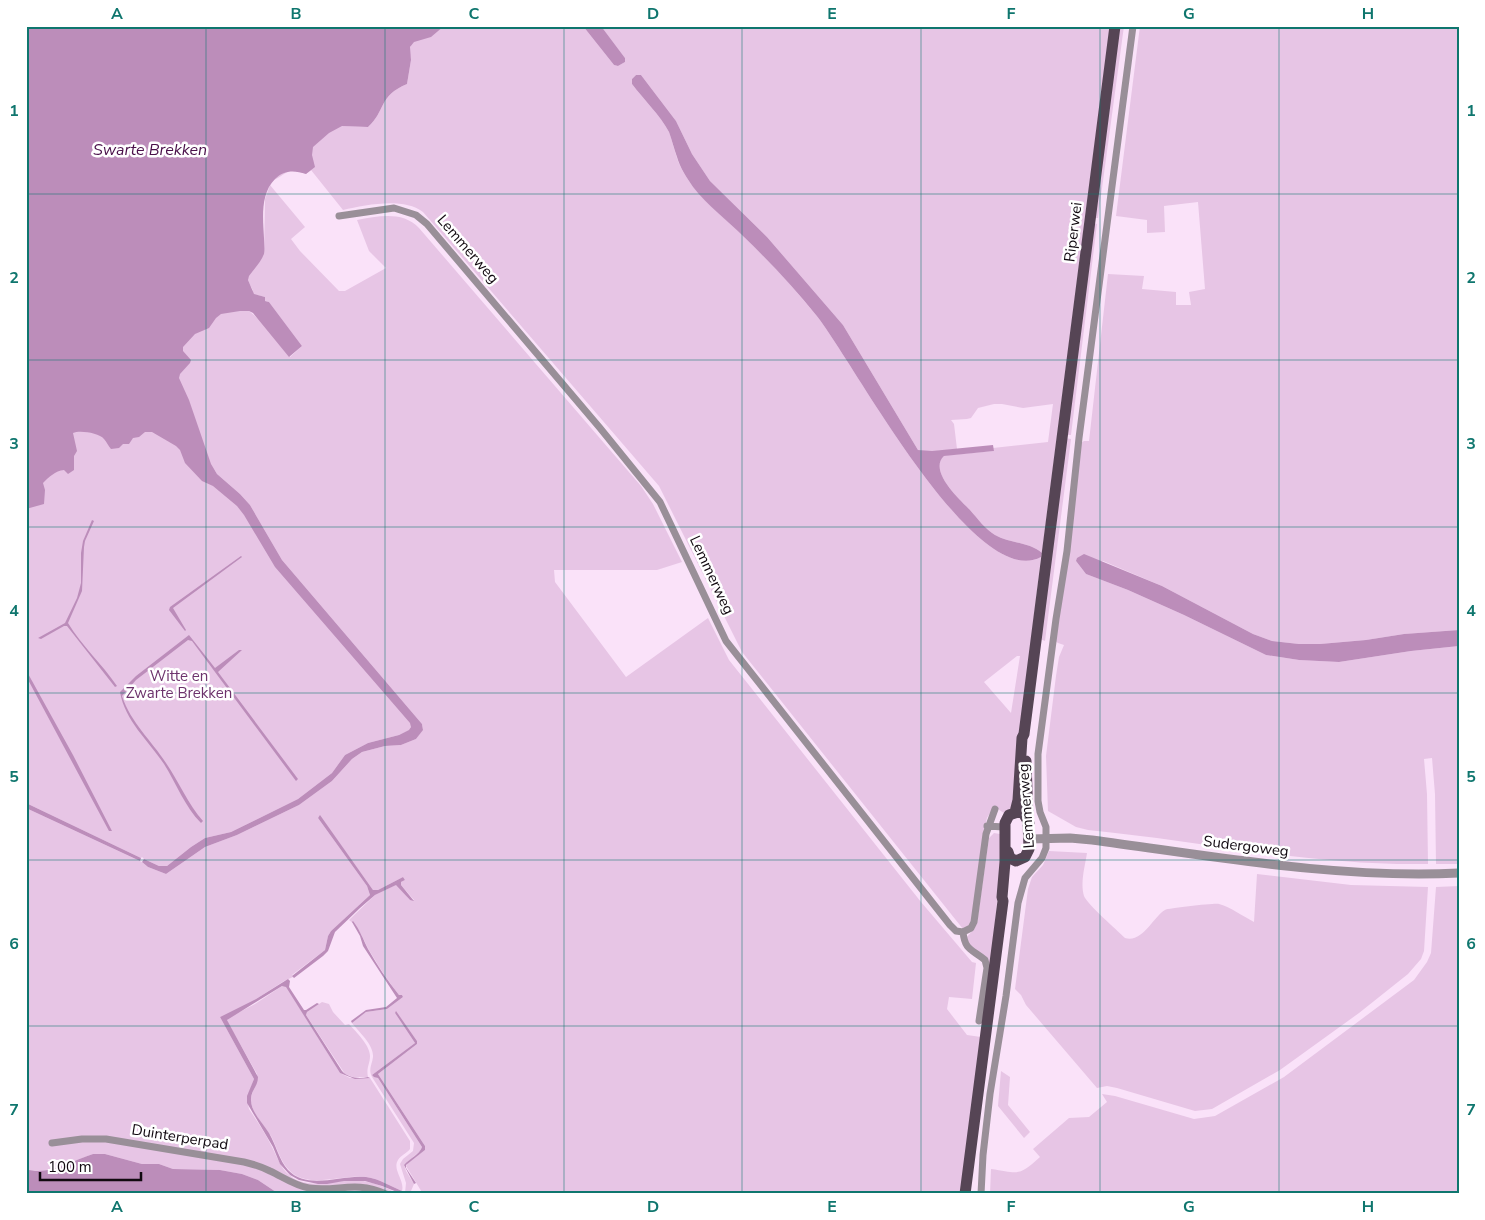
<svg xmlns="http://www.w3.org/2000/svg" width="1485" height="1220" font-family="'Nunito Sans',sans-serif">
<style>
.green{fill:#e7c5e5;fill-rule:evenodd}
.water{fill:#bc8dba}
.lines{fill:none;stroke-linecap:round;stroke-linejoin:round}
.minor{stroke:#998f98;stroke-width:7}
.tertiary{stroke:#998f98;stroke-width:9}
.primary{stroke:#564555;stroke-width:11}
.grid{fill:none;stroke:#0f766e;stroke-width:1;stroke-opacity:0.55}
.labels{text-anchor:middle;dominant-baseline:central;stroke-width:5;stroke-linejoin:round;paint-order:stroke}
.street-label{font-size:15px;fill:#110910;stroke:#fff}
.park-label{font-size:15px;fill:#6d326c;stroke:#fff}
.water-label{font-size:16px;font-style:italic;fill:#4a104a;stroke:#fff}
.neatline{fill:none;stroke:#0f766e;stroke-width:2}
.grid-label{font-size:16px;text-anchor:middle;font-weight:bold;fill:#0f766e}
</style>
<rect width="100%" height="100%" fill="#fae2f9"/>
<path class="green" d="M26,26H583L614,65L618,66L625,62V58L601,26H1110L1042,553C1030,542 1011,544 995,535C985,529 978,519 970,510C960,500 928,471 944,456L948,455L994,451L993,448L1048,442L1053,404L1023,408L1002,404H994L978,408L971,418L967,419L951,420L954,424L957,449L927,452L918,450L843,325L767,237L710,181L692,154L676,121L641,75H636L632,79V84C644,100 660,115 669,132C672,140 674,149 677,158C680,168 687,178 693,187C709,206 727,220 744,237C770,261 794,288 816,315C852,359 974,593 1041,557L1020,736L1015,804L1005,814L994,806L987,818L984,831L973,919L970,925L963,929L742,652L659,486L423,212C403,197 366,205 343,210L311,170L306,174C288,167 289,172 274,180C270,182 264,182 262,188C253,204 262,236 261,255L259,260L255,261C244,273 242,279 253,291C252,287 248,283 248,279C248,273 261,260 264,254L265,199L270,185L305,227L291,239L300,251L339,291H345L386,268L369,251L357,220C379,216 403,211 419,228L641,486L653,504L682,562L657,570H554L555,582L626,677L708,618L729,660L921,902L972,962L976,963L972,999L949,997L947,1009L967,1035L981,1037L961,1194H423L406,1166L408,1163L425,1150V1146L378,1074L417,1044V1041L396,1012L395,1013L415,1043L372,1075L378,1078L422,1147L420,1151L404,1165L406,1171L414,1184L411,1191L405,1193L406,1183L400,1164L403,1159L413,1151L414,1143L372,1077C368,1069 372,1065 373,1057C374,1045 359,1032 352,1023L366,1012L387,1009L403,997L402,995H399C389,982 380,969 372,955C364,943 361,928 349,920L375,895L395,885H397L410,900H414L401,885V882L405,880L403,877L378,890H373L320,816L318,818L367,886L370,895L331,931L328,936L325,950L292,975L293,977L284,981L256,999L220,1017L254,1079L247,1099L249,1109C257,1121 265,1133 271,1145C276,1154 279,1164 286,1172C305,1192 332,1180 355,1180C371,1181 385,1187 399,1194C387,1194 378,1187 366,1185C344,1181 322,1191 301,1184C290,1181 280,1174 270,1169C262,1165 253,1163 244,1160L106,1137H82L52,1142L54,1145L82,1140H106L244,1164C251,1166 259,1168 266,1171C280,1177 293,1187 309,1189C337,1194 352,1182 382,1194H279L258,1180L242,1174L220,1170L173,1169L159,1164H142L105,1154H93L48,1171H31L26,1169V808L142,862L148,867L166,874L205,847L237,835L299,805L332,781L352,759L362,752L385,746L401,745L416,739L423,729L422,724L282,560L250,505L240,494L217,474L214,469L222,492L238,504L271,557L412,723L410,730L399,735L368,743L345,755L332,773L298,799L231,832L205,838L191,847L167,866H159L144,859L142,857L141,858L26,803ZM411,45L409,50L411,60L407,84C378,96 386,111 368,127L343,126L356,122L362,126H367L369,122L372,121L379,100L389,88L401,84L405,78L408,66L402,51ZM257,295L265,297V301L269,302L302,346L290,357L261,321L249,311L258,310L259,308L254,302L257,298ZM1017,656H1020L1011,713L984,682Z
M1119,26H1124L1098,218H1094Z
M1140,26H1459V630L1404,634L1366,640L1320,644H1299L1272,641L1253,634L1162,586L1103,561H1076L1086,574L1128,590L1184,615L1266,655L1299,660L1339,662L1411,651L1459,646V864H1436L1435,794L1432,758L1424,759L1427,794L1428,864C1314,866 1201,841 1088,830L1076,827L1048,811L1046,756L1056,676L1059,657L1064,645L1058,643L1055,641L1081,443L1084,441H1089L1108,274L1144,276L1142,289L1176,292V305H1191L1189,292L1205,289L1198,202L1164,206L1165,232L1147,233V220L1116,216Z
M1093,223L1097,224L1071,435H1066Z
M1065,438L1071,439L1045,641L1040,639Z
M994,833L1000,834L1002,853L991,963H989L970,947L966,938L974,929L977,923L989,838Z
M1049,851L1087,853C1085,866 1080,883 1084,896C1087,904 1118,931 1125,938C1143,943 1153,917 1165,910C1169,908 1215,903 1219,904C1229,906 1244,917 1254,922L1257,874L1351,885L1428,887L1424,951L1421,959L1408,974L1359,1013L1280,1070L1212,1109L1195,1111L1117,1088L1107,1086L1097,1088L1026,1005L1021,995L1015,989L1028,889L1032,877L1043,865Z
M1459,886V1194H990L991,1169C1019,1173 1018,1177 1040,1157L1033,1149L1069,1118L1089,1117L1107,1102L1102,1094L1115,1096L1194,1119L1215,1116L1284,1077L1414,980L1427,962L1431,953L1436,887Z
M282,986H286L340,1073L350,1078H370L410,1141V1149C407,1153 401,1155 398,1160C392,1170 405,1180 402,1191C390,1186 380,1179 366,1177C343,1174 307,1190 289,1170C280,1161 277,1147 271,1136C265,1126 254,1116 251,1103C249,1093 259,1086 257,1074L227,1021L228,1018L255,1004Z
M322,1002L329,1004L333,1012L345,1025L349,1024C356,1032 370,1045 370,1056C370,1064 366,1068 368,1077H353L345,1074L306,1015L307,1012Z
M1001,1071L1010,1077L1008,1105L1030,1132L1024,1138L998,1106Z"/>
<path class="water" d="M26,26H73L79,28L83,26H444L431,37L414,42L410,47L411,60L407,84C378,96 386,111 368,127L342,126L329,133L313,147L312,155L315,167L306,174C294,170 284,170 275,179C260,194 263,219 264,238C264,243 265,249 264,254C261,262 254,269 249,276L248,280L254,294L265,297V301L269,302L302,346L289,357L253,313L249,311H240L221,314L216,318L209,328L195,334L183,347V351L191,360L190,363L180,374L179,378L189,400L211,464L217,474L240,494L250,505L282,560L422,724L423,730L416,739L401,745L385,746L362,752L352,759L332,781L299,805L237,835L205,847L166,874L148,867L142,862L144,859L159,866H167L191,847L205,838L231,832L298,799L332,773L345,755L368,743L399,735L409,730L411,727L410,723L275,567L244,515L237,506L213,486L202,481L185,463L180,450L176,446L152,432H145L139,437L133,438L129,444H123L119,448L111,449C108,446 107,442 104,439C99,433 80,430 73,433L77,451L74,456V470L68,474L64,470C55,471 49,477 43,483L45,490L44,504L26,509Z
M583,26H601L625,58V62L618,66L614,65Z
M636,75H641L676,121L692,154L710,181L767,237L843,325L918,450L932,451L993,445L994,451L944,456C928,471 960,500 970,510C978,519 985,529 995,535C1011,544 1030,542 1042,553L1041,557C974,593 852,359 816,315C794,288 769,261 744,237C727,220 708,206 693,187C687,178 680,168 677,157C674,149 672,140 669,132C660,115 644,100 632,84V79Z
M92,520L94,521L85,541L84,547L82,591L68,623C82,646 102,664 117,686L115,687L67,626H64L41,639L38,638L65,623L77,598L81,583V553L83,541Z
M1084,554L1162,586L1253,634L1272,641L1299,644H1320L1366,640L1404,634L1459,630V646L1411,651L1339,662L1299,660L1266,655L1184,615L1128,590L1086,574L1076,561L1077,558Z
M241,556L242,557L173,608L186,630L185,631L169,610L170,607Z
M189,635L215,668L239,650H242L218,672L298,779L296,781L192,641L188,640L136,680L122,696C131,723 151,740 166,763C179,782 188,804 203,821L201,823C185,807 176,783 164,764C148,740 125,721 120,692L136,676Z
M26,670L73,755L112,831H109L26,676Z
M26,803L141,858L140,861L26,808Z
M320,815L373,890H378L403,877L405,880L401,882V885L414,901L410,900L396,885L375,895L360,908L335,932L328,951L323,956L294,978L292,976L325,950L328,936L331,931L370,895L367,886L318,818Z
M353,921C360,930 363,939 368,949C377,965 387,980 399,995H402L403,997L387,1009L366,1012L352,1023L351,1021L366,1010L386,1007L397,998L363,946L360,936L352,922Z
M288,979L290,981L289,987L304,1010H306L317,1003L319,1004L307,1012L306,1015L342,1071C348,1078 359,1079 368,1077L370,1078L355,1079L340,1073L286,987L282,986L227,1020L258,1077C258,1086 251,1091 251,1099C250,1111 263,1123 269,1133C276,1145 279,1160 288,1170C308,1191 342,1174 366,1177C380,1179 390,1186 402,1191V1194L382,1186L365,1181H344L327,1184H318L299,1180L290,1175L280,1164L273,1147L247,1103V1096L254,1079L220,1017L256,999Z
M396,1011L417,1041V1044L378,1074L425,1146V1150L406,1165V1168L416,1183L414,1184L404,1165C409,1159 420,1154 422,1147L378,1078L374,1077L372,1075L415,1043L395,1013Z
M93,1154H105L142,1164H159L173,1169L220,1170L242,1174L258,1180L279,1194H26V1169C47,1177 73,1160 93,1154Z"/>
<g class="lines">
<path class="minor" d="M339,216L394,208L416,215L427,224L600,428L660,502L726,641L950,925L956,931L963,932C965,951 972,949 985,960L987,968L979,1021
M987,826L1004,827
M963,932L971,928L974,922L986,834L995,809
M52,1143L82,1139H106L244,1162C253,1164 262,1167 270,1171C283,1177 295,1186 309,1188C339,1192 354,1180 386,1194
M981,1194L983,1155L990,1094L1006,996L1018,903L1025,878L1042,858L1046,848V827L1040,812L1038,801V754L1056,619L1067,551L1079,438L1133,26"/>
<path class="tertiary" d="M1030,839L1070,838L1092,840C1213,856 1336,879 1459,873"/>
<path class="primary" d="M1015,812L1018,800L1022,738L1024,734L1115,26
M1005,849L1008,852L1010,858L1016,861L1025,857L1029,849L1026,761
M965,1194L1003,901L1002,897L1005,862V823L1009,815L1018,812L1023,813L1029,823"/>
</g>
<path class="grid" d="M206,26V1194M385,26V1194M564,26V1194M742,26V1194M921,26V1194M1100,26V1194M1279,26V1194M26,194H1459M26,360H1459M26,527H1459M26,693H1459M26,860H1459M26,1026H1459"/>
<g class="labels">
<g class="street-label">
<text transform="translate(1073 232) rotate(-83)">Riperwei</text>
<text transform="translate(468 249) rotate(49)">Lemmerweg</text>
<text transform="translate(712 575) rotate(65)">Lemmerweg</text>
<text transform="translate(1026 806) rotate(-94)">Lemmerweg</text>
<text transform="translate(1246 846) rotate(7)">Sudergoweg</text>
<text transform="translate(180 1137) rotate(9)">Duinterperpad</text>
</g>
<g class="park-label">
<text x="179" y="676">Witte en<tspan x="179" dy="17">Zwarte Brekken</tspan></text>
</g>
<g class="water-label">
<text x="150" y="150">Swarte Brekken</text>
</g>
</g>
<rect width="1485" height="1220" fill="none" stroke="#ffffff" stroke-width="55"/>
<path d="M40 1172v8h101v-8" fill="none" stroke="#110910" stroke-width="2.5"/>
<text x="48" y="1172" font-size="15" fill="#110910" stroke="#ffffff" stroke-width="4" paint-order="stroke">100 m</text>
<rect x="28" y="28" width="1430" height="1164" class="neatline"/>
<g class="grid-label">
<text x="117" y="19">A</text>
<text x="296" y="19">B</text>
<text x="474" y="19">C</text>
<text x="653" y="19">D</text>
<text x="832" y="19">E</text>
<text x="1011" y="19">F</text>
<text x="1189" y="19">G</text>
<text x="1368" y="19">H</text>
<text x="14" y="116">1</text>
<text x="1471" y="116">1</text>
<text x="14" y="283">2</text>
<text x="1471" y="283">2</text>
<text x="14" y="449">3</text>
<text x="1471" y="449">3</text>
<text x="14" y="616">4</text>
<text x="1471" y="616">4</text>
<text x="14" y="782">5</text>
<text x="1471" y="782">5</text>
<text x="14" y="949">6</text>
<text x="1471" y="949">6</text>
<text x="14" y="1115">7</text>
<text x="1471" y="1115">7</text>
<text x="117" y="1212">A</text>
<text x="296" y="1212">B</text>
<text x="474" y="1212">C</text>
<text x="653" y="1212">D</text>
<text x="832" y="1212">E</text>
<text x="1011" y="1212">F</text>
<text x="1189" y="1212">G</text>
<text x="1368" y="1212">H</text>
</g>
</svg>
